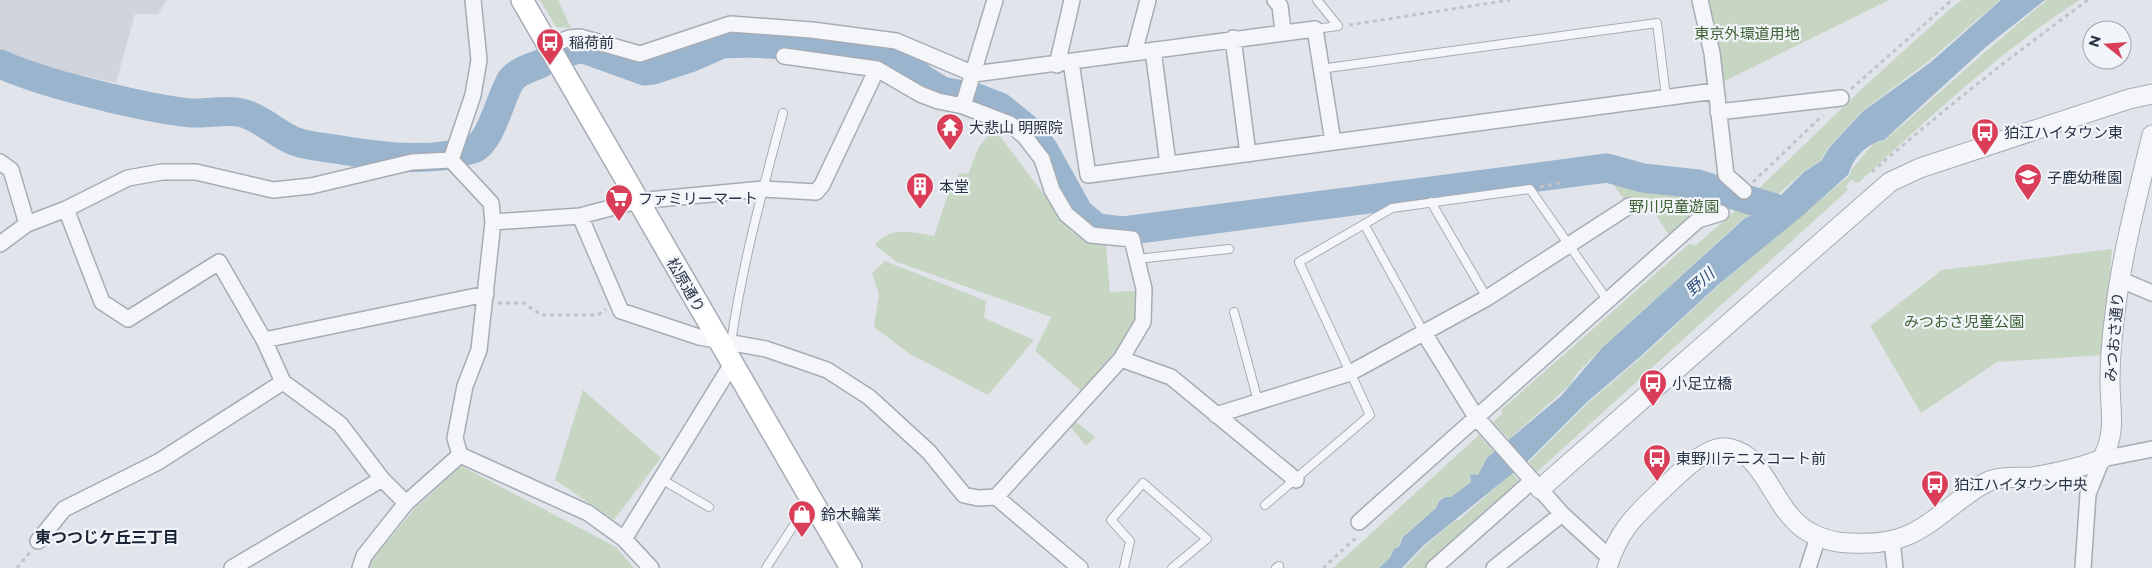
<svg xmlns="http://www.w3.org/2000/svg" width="2152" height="568" font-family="Montserrat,'Noto Sans JP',sans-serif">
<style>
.built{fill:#cfd4dd}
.green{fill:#c7d6c2}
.water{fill:#9ab4ce}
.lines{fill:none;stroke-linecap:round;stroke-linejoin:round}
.river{stroke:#9ab4ce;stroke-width:29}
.service-casing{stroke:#a6acb6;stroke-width:10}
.minor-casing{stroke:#a6acb6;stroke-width:18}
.tertiary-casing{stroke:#a6acb6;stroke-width:21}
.secondary-casing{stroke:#a6acb6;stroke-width:24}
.path{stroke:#c0c3ca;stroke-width:3;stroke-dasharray:4 4;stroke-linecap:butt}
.service{stroke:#f5f6f9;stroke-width:8}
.minor{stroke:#f5f6f9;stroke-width:15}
.tertiary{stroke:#f5f6f9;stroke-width:19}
.secondary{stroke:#fff;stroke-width:21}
.labels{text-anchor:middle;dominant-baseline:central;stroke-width:4.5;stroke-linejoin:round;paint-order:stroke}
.park-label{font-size:15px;fill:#3d6134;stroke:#f1f4f8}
.poi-label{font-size:15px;fill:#283345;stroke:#f1f4f8;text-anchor:start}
.street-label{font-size:15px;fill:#283345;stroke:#f1f4f8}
.water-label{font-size:16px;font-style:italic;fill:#2f527c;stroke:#f1f4f8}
.neighbourhood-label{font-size:16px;font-weight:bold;fill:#1a2435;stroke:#f1f4f8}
</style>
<rect width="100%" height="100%" fill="#e1e5eb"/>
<path class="built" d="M0,0H167L158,14H135L116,83L51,69L0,49Z"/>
<path class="green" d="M540,0H558L571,28L556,27Z
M1707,0H1889L1721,83Z
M1962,0H2000L1930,60L1861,112L1829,147L1821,160L1803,172L1777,195H1752L1867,84L1950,9Z
M2047,0H2080C1999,51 1928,119 1858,183L1851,180L1846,186L1848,190L1537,472L1529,462L1588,403L1644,355L1719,285L1850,175L1851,170L1874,143L1885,140C1939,94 1991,45 2047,0Z
M994,128L1072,232L1106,245L1110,292L1137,291L1139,320L1084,393L1035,351L1051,317L897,262L875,245C891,225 912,233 934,236L946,200L959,173L968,174L979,147Z
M1604,172L1642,182L1693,190L1725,202L1693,216L1670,237L1646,199L1629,206Z
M1743,204L1751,206L1755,213L1744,218L1604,346L1578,372L1569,386L1509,439L1493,422L1503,413L1501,410L1689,244L1696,245Z
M2112,249L2103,355L1997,362L1921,413L1870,326L1942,270Z
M885,261L986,301L984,318L1034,340L988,395L910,354L874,327L879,294L872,273Z
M583,390L661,458L614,520L555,480Z
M1076,422L1095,437L1086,446L1070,426Z
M1479,435L1495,452L1487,458L1478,475L1470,474L1471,482L1451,497H1445L1439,500L1436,508L1401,538L1400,546L1394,549L1390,558L1379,568H1333Z
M461,466L616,547L634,568H369L371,561L415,508Z
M1512,473L1522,485L1425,568H1404L1426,545L1454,521L1459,520Z"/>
<path class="water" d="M2001,0H2045L1987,46L1884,140C1869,142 1852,158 1849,174L1802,216L1718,285L1641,356L1587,402L1529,460L1424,545L1402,568H1379L1390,558L1394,549L1400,546L1402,538L1436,508L1439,501L1445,497H1451L1471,482L1470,474L1478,475L1487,458L1561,396L1602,348L1745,218L1755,214L1751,206L1744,203L1754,196H1780L1804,172L1822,160L1829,148L1862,112L1931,62Z"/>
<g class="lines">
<path class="river" d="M569,52L578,49L587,50L645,71L653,70L690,58L722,44L749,43L852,48L904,61L922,79L942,91L977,98L1000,107L1032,133L1044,150L1079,213L1097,228L1123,231L1607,168L1643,178L1698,184L1775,208
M0,64C37,80 71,88 110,98C137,104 164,111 192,113C206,114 222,110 237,112C258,115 275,133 294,141C307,146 321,147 335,149C377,156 432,164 473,149C491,143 501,95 511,80C518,71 530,68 540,64"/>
<g class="service-casing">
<path id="service" d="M1317,0L1338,26
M1315,29L1338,26
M1320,69L1657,23L1666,97
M1431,202L1487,298
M1364,224L1424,333
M1137,259L1229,249
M1234,312L1258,401
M731,343C742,265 763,189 783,113
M661,479L709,507
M1265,505L1370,415L1299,262L1392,208L1530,189L1608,301
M766,568L805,508
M1124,568L1130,541L1111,520L1143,483L1207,539L1172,568
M1276,568L1279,566"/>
</g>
<g class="minor-casing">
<path id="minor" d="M473,0L479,60L473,95L451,160L491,203L493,222
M1275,0L1280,6L1283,31
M1700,0L1712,53L1726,175L1744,191
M1233,38L1248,154
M549,46L569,38L580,37L640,54L730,24L812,30L896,41L974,74L1315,29L1333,142
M1153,50L1168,164
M1134,53L1148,0
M1071,62L1088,175L1715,91
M1057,65L1072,0
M963,106L995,0
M1718,112L1841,98
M0,162L11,170L27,224
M66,209L102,302L128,319L219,262L264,340L283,382L340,424L382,479L406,503
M580,216L621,311L699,337L766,349L827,370L869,397L929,452L964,495L978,498L996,497L1121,359L1143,322L1144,289L1132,239L1091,235L1066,214L1052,190L1042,159L1025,137L1010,124L963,106L938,101L920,94L877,69L784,56
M0,244L27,224L66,209L128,178L162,172H196L273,190L311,186L412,162L451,160
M2119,279L2152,293
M1424,333L1476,417L1562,514L1610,558
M264,340L486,294
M1121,359L1171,377L1296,480
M1216,415L1350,373L1487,298L1629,206
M460,455L455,438L465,386L479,350L493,222L580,216L637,201L763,189L816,192L822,185L877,69
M460,455L588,513L624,539L651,568
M996,497L1080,568
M1359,522L1698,220L1721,213
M624,539L732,364
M38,541L64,509L158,462L283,382
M1892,541L1895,568
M232,568L382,479
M360,568L364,556L406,503L460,455
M1434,568L1532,481
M1494,568L1562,514
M1808,568L1818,537
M2083,568L2088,494L2102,459L2152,449"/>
</g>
<g class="tertiary-casing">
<path id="tertiary" d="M1540,489L1890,182L1920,168L2129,99L2152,94
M1607,568C1619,528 1637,514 1666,486C1678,474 1703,450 1721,448C1730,447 1742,452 1749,458C1770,477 1778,510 1804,529C1818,538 1835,543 1851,543C1901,546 1919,532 1957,502C1968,494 1978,485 1992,480C2005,476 2019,478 2033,477C2056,473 2081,468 2102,459C2117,431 2110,411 2110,381C2110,358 2112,336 2115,313C2122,253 2138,194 2152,135"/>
</g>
<g class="secondary-casing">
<path id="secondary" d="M522,0L851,568"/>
</g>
<path class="path" d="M1349,25L1510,0
M1851,89L1952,0
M955,131L958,121
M1872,172C1941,111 2014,54 2088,0
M1753,182L1823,115
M1540,187L1563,182
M498,303H524L541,315H598L606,309
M17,568L30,552
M1323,568L1358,536"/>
<use href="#service" class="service"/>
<use href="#minor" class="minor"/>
<use href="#tertiary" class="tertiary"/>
<use href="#secondary" class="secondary"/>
</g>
<defs>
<g id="bus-pin" transform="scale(1.4375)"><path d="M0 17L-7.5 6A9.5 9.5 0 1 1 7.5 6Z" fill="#d93d57" stroke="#f1f4f8"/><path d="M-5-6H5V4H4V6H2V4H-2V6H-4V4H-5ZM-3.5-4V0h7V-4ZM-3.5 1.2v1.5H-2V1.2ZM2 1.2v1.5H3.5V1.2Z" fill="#fff"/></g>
<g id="temple-pin" transform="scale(1.4375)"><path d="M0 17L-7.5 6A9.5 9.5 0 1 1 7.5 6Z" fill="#d93d57" stroke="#f1f4f8"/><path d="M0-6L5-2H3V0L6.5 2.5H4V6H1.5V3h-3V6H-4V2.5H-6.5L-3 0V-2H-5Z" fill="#fff"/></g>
<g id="school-pin" transform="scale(1.4375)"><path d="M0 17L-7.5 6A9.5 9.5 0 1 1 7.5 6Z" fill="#d93d57" stroke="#f1f4f8"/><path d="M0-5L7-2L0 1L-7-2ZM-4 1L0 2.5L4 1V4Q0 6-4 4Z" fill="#fff"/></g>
<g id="building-pin" transform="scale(1.4375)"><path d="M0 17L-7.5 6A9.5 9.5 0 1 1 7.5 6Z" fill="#d93d57" stroke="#f1f4f8"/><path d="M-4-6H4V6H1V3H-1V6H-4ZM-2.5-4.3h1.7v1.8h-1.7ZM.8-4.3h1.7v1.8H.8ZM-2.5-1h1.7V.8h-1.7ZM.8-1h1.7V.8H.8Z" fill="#fff"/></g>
<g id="supermarket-pin" transform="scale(1.4375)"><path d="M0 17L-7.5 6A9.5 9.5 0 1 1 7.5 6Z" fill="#d93d57" stroke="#f1f4f8"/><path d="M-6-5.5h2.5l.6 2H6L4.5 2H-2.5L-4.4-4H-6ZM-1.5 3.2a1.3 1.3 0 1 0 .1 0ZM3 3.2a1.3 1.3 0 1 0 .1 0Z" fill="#fff"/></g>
<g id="shop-pin" transform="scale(1.4375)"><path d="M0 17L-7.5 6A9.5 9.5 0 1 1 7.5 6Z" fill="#d93d57" stroke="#f1f4f8"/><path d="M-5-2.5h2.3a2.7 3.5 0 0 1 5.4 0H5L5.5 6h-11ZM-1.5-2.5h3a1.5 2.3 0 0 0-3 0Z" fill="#fff"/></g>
</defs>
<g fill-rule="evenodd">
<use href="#bus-pin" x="550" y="42"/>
<use href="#temple-pin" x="950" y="127"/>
<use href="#bus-pin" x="1985" y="132"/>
<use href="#school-pin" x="2028" y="177"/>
<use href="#building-pin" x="920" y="186"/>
<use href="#supermarket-pin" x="619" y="198"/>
<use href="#bus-pin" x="1653" y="383"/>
<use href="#bus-pin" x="1657" y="458"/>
<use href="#bus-pin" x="1935" y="484"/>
<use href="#shop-pin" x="802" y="514"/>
</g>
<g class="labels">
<g class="park-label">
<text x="1747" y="33">東京外環道用地</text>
<text x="1674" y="206">野川児童遊園</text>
<text x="1964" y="321">みつおさ児童公園</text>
</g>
<g class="poi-label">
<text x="569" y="42">稲荷前</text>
<text x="969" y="127">大悲山 明照院</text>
<text x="2004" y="132">狛江ハイタウン東</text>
<text x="2047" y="177">子鹿幼稚園</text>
<text x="939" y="186">本堂</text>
<text x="638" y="198">ファミリーマート</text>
<text x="1672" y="383">小足立橋</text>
<text x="1676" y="458">東野川テニスコート前</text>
<text x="1954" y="484">狛江ハイタウン中央</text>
<text x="821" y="514">鈴木輪業</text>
</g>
<g class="street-label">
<text transform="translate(686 285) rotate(60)">松原通り</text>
<text transform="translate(2114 337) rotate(-85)">みつおさ通り</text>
</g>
<g class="water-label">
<text transform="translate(1700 282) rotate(-41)">野川</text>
</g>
<g class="neighbourhood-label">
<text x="107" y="537">東つつじケ丘三丁目</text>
</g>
</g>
<g transform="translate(2107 45) rotate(287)"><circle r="24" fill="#f1f4f8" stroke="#a1a7b0"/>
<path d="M0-4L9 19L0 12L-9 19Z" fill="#d93d57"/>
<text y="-8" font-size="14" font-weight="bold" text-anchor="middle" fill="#283345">N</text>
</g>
</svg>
